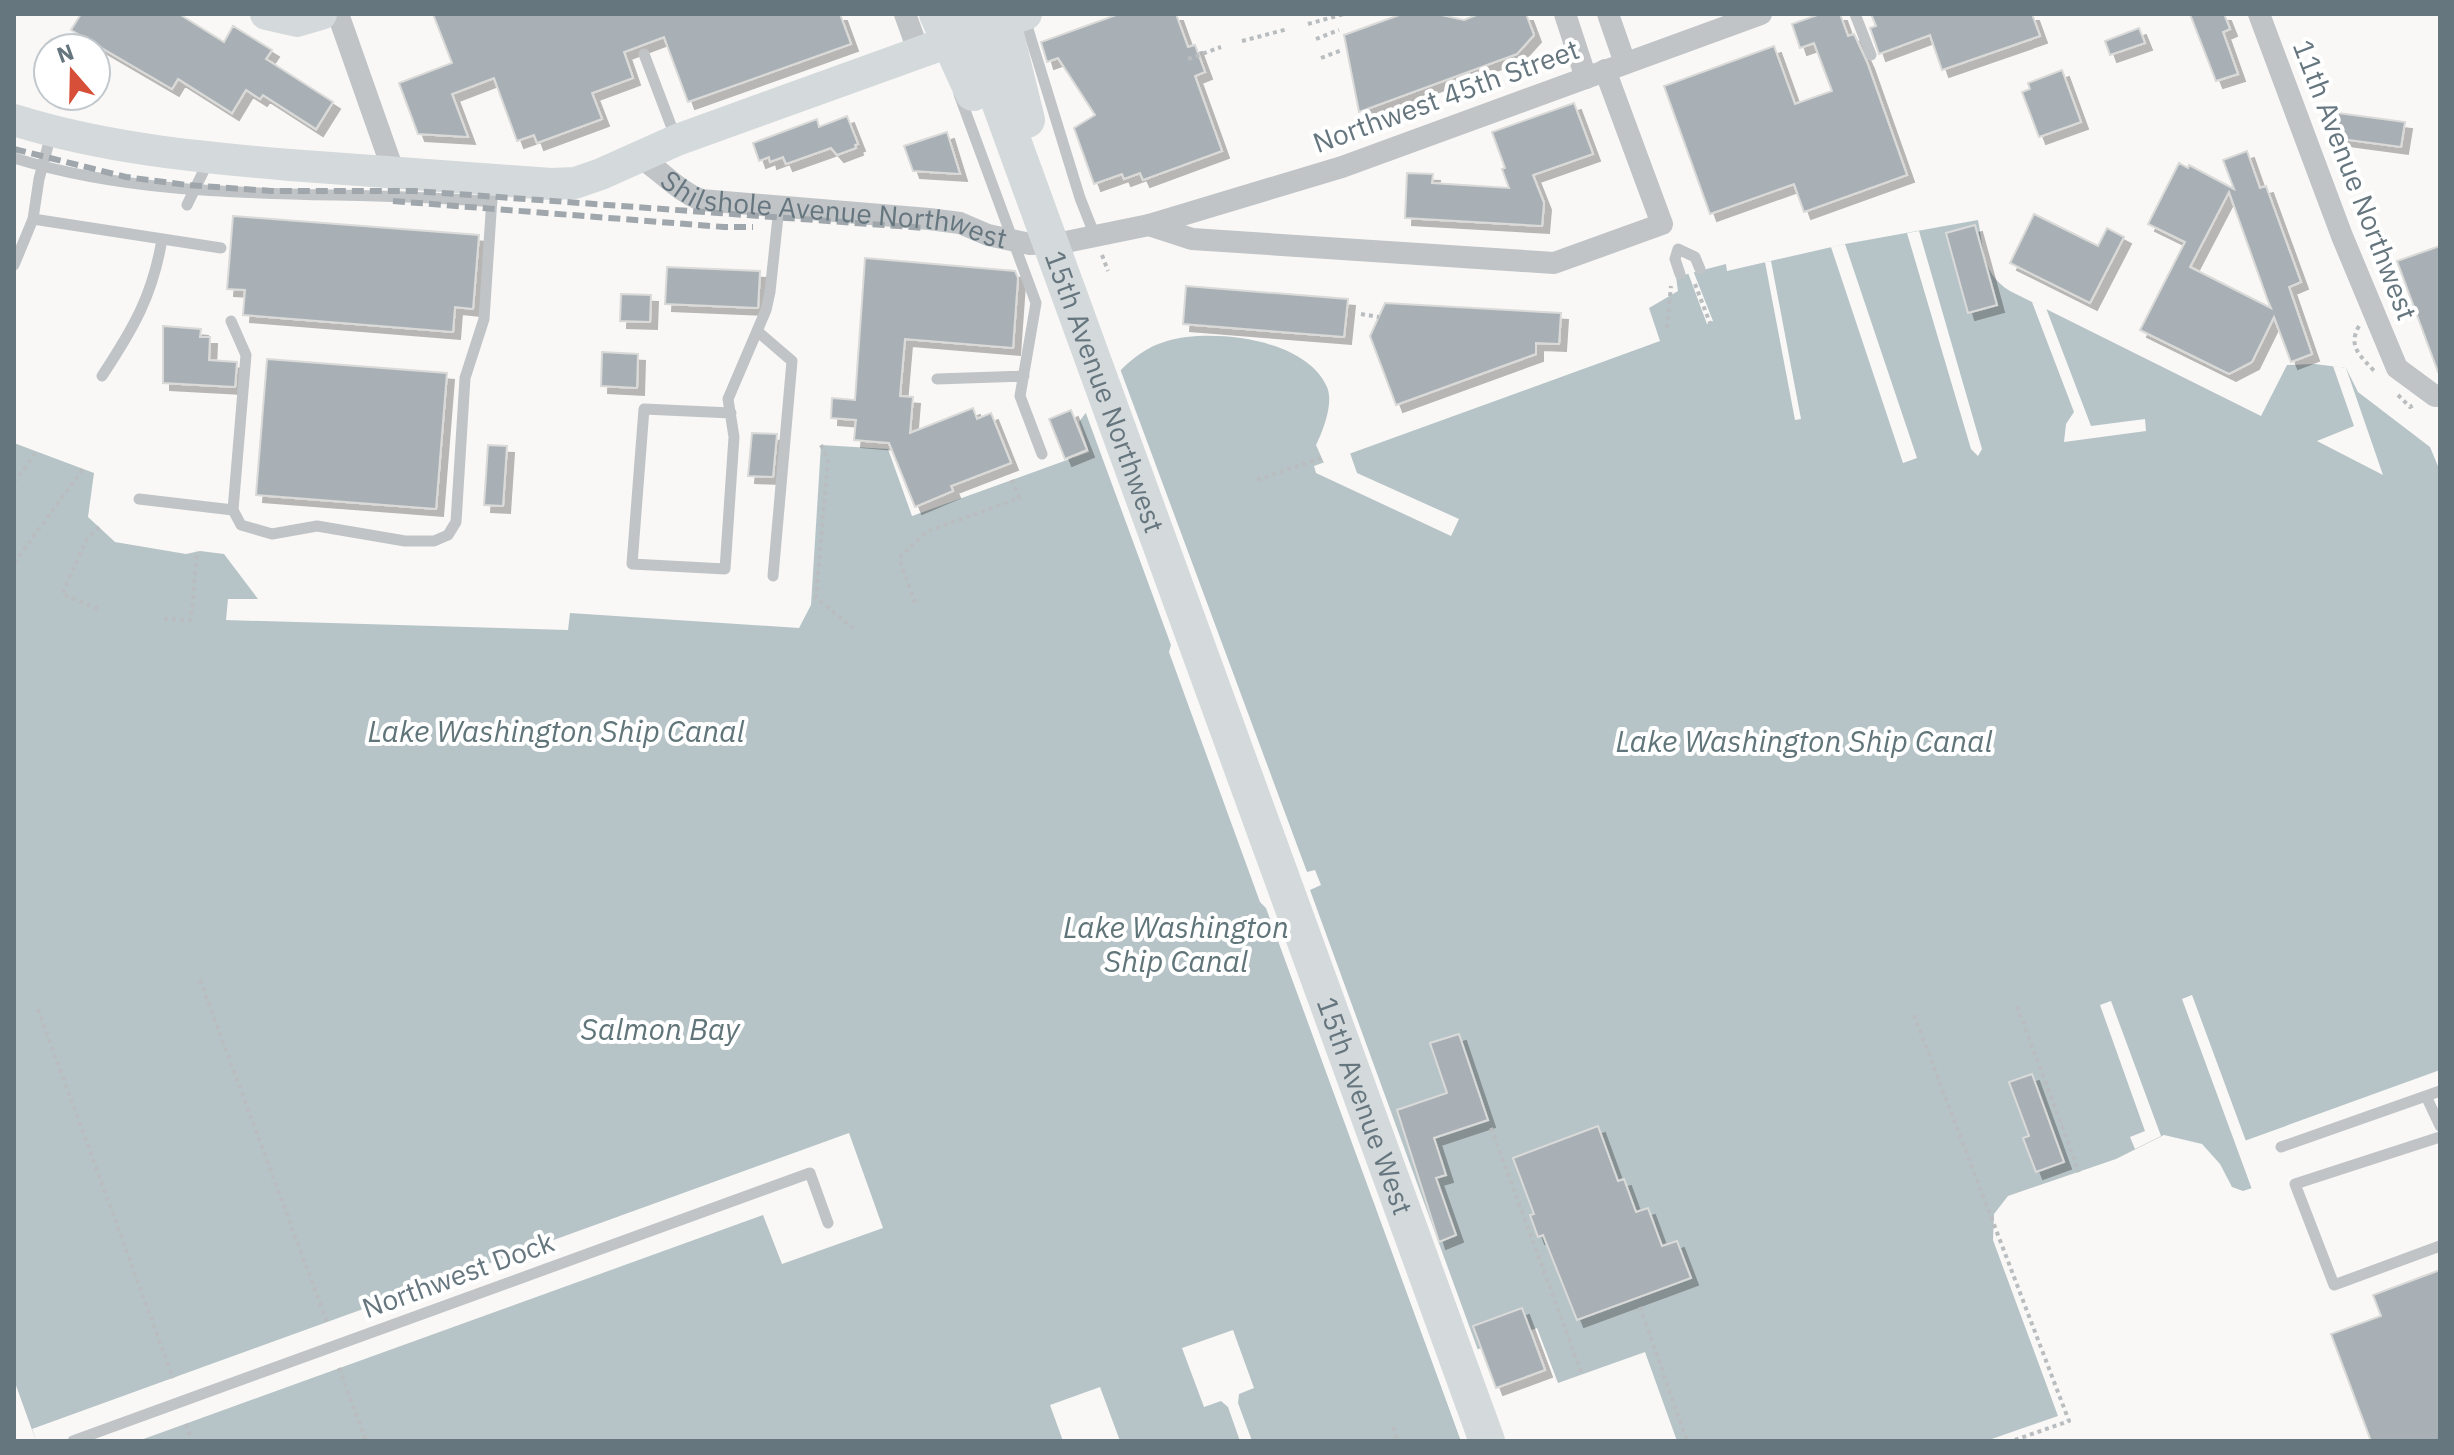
<svg xmlns="http://www.w3.org/2000/svg" width="2454" height="1455" viewBox="0 0 2454 1455" font-family="'IBM Plex Sans',sans-serif">
	<style>
		.water { fill: #b7c4c7 }
		.pier { fill: #f9f8f6 }
		.building { fill: #a8b0b5; stroke: #dadad9; stroke-width: 2; fill-rule: evenodd; filter: url(#shadow) }
		.lines { fill: none; stroke-linecap: round; stroke-linejoin: round }
		.path { stroke: #babdbf; stroke-width: 4; stroke-dasharray: 4 4; stroke-linecap: butt }
		.lane { stroke: #c0c4c7; stroke-width: 11 }
		.street { stroke: #c0c4c7; stroke-width: 22 }
		.secondary { stroke: #d4d9db; stroke-width: 32 }
		.primary { stroke: #d4d9db; stroke-width: 36 }
		.rail { stroke: #a0a7ac; stroke-width: 6; stroke-dasharray: 12 6; stroke-linecap: butt }
		.labels { text-anchor: middle; stroke-width: 8; stroke-linejoin: round; paint-order: stroke }
		.street-label { font-size: 28px; fill: #66767f; stroke: #fff }
		.water-label { font-size: 30px; font-style: italic; fill: #607579; stroke: #fff }
	</style>
	<defs>
		<filter id="shadow"><feDropShadow dx="7" dy="7" stdDeviation="0" flood-color="#0004"/></filter>
	</defs>
	<rect width="100%" height="100%" fill="#f9f8f6"/>
	<path class="water" d="M1978,220C1984,250 1982,274 2010,291L2261,416L2287,365L2315,364L2346,368L2358,392L2430,447L2440,471V1070L2236,1144L2252,1188L2243,1191L2232,1187L2220,1164L2202,1144L2164,1135L2116,1159L2008,1196L1994,1214L1993,1240L2058,1416L1986,1441H1677L1645,1352L1558,1383L1537,1328L1434,1365L1461,1441H36L14,1380V443L94,473L88,517L115,542L186,554L200,551L224,554L258,599H228L226,620L568,630L570,613L799,628L811,605L821,445L888,449L912,516L1089,452L1079,422C1103,391 1127,352 1167,341C1211,328 1306,338 1327,387C1334,403 1323,431 1316,445L1324,463L1660,341L1649,308L1678,291L1676,277L1726,264L1727,271L1845,244Z"/>
	<path class="pier" d="M1919,231L1982,449L1978,456L1971,449L1907,233Z
		M1845,244L1917,458L1903,463L1831,247Z
		M1771,261L1801,419L1795,420L1765,262Z
		M1692,268L1713,321L1707,324L1687,270Z
		M2032,302L2046,308L2091,426L2145,419L2146,431L2064,442L2066,424L2074,412Z
		M1119,366L1307,872L1315,870L1321,885L1310,890L1479,1353L1439,1367L1465,1441H1461L1266,908L1260,902L1169,652L1171,645L1084,408Z
		M2333,366L2346,368L2383,475L2317,441L2354,426Z
		M1350,453L1357,473L1459,519L1451,536L1316,473L1314,466Z
		M2192,995L2247,1144L2241,1147L2256,1187L2253,1192L2182,999Z
		M2111,1001L2161,1136L2135,1149L2130,1137L2145,1131L2100,1005Z
		M849,1133L883,1228L782,1264L763,1215L138,1441H36L32,1429Z
		M1233,1330L1254,1388L1239,1394L1238,1403L1252,1441H1240L1228,1407L1221,1401L1204,1407L1182,1348Z
		M1100,1387L1120,1441H1063L1050,1405Z"/>
	<path class="building" d="M81,14H179L224,42L233,26L272,50L266,59L333,102L316,129L263,95L260,99L246,90L232,113L178,79L172,89L71,30Z
		M433,14H840L851,44L688,102L664,37L624,52L633,78L592,93L602,119L537,143L534,135L517,141L494,78L452,94L468,137L418,134L399,83L452,63Z
		M1119,14H1176L1188,47L1195,45L1205,72L1195,76L1222,151L1143,180L1140,173L1124,179L1122,174L1094,184L1074,128L1095,115L1058,58L1047,62L1041,42Z
		M1402,14H1437L1464,20L1479,14H1526L1534,35L1517,54L1359,112L1344,35Z
		M1820,14H1840L1848,36L1854,34L1867,62L1907,175L1804,212L1794,184L1710,214L1664,86L1774,46L1795,104L1832,91L1814,43L1800,48L1792,24Z
		M1871,14H2032L2040,36L1942,70L1930,35L1879,54L1870,28L1876,26Z
		M2190,14H2224L2230,29L2223,32L2238,74L2216,81Z
		M2139,28L2145,43L2110,55L2105,41Z
		M2062,70L2081,122L2039,137L2022,92L2030,89L2028,83Z
		M1574,103L1593,154L1533,175L1544,203L1542,226L1405,218L1407,173L1433,174L1432,183L1509,188L1502,169L1505,168L1492,132Z
		M2338,113L2405,122L2401,147L2334,138Z
		M847,116L858,144L855,145L856,148L837,155L831,148L786,164L783,157L770,162L769,157L759,161L753,143L817,119L819,127Z
		M947,132L960,174L913,171L904,146Z
		M2247,151L2260,188L2266,186L2301,282L2289,287L2312,354L2291,362L2274,317L2252,362L2229,374L2140,330L2185,242L2148,224L2179,163L2188,168L2189,165L2234,189L2223,160ZM2229,192L2268,301L2271,308L2190,267Z
		M2034,214L2098,246L2107,228L2124,237L2090,303L2010,263Z
		M233,216L479,235L473,309L455,307L453,332L243,315L245,290L227,289Z
		M1975,225L1997,305L1968,313L1946,233Z
		M2440,246V372H2438L2397,261Z
		M865,258L1015,271L1018,278L1013,348L905,339L900,396L913,397L910,433L973,408L977,419L991,413L1011,463L951,486L953,491L915,507L889,443L854,440L856,420L831,418L832,398L855,400Z
		M667,267L760,271L758,308L665,304Z
		M1186,286L1348,299L1344,337L1183,324Z
		M621,294L651,295L650,322L620,321Z
		M1385,303L1561,313L1559,344L1536,343V354L1396,405L1370,336Z
		M163,326L201,329L200,337H210L209,360L237,362L235,387L163,383Z
		M602,352L638,354L637,388L601,386Z
		M267,359L447,373L436,509L256,495Z
		M1071,410L1087,450L1065,459L1049,419Z
		M752,433L777,434L773,477L748,476Z
		M488,445L507,446L503,506L484,505Z
		M1459,1034L1488,1120L1434,1138L1446,1175L1436,1178L1456,1235L1439,1242L1397,1110L1447,1093L1430,1043Z
		M2032,1074L2064,1162L2036,1172L2023,1138L2029,1136L2009,1082Z
		M1598,1126L1618,1181L1624,1179L1636,1212L1648,1208L1662,1246L1677,1241L1691,1278L1577,1320L1543,1235L1538,1237L1530,1215L1534,1214L1513,1158Z
		M2440,1270V1441H2371L2331,1334L2381,1316L2373,1295Z
		M1522,1308L1545,1370L1496,1388L1473,1326Z"/>
	<g class="lines">
		<path class="path" d="M1308,24L1344,14
			M1316,39L1339,30
			M1242,41L1288,29
			M1321,58L1342,50
			M1188,59L1221,47
			M1102,255L1108,271
			M1695,284L1710,323
			M1361,314L1379,317
			M2359,326C2347,347 2361,356 2375,372
			M1667,328L1671,286
			M2398,395L2410,407L2415,404
			M821,445L828,459L816,598L853,628
			M1257,480L1321,458
			M14,482L37,451
			M99,527L87,539L62,594L101,610
			M14,563L83,469
			M915,603L899,558L926,532L1019,498L1012,480
			M164,619L191,620L197,551
			M200,980L327,1322
			M2017,1006L2079,1172
			M38,1009L173,1378
			M1914,1015L2069,1421L2012,1441
			M1491,1128L1582,1374
			M1640,1307L1687,1441
			M339,1368L366,1441
			M186,1424L192,1441
			M1393,1427L1398,1441"/>
		<path class="lane" d="M1855,14L1871,55
			M1024,16L1080,198L1095,236
			M644,54L675,136
			M959,94L1036,303L1020,396L1042,454
			M14,158C169,206 332,188 492,202
			M187,205L208,162
			M33,219L221,248
			M14,265L33,219L39,179L52,131
			M1680,274L1675,259L1678,249L1695,257L1700,269
			M231,321L246,355L233,510L241,525L272,534L317,526L405,541H434L448,535L456,522L465,378L484,319L493,183
			M757,331L792,361L773,576
			M102,376C133,329 153,295 162,239
			M937,379L1024,376
			M731,413L644,409L632,564L725,569L734,437L728,399L766,310L770,292L779,207
			M139,499L233,510
			M2426,1096L2440,1126
			M2440,1137L2295,1184L2334,1285L2440,1246
			M2281,1147L2440,1091
			M73,1441L810,1173L828,1223"/>
		<g class="street">
			<path d="M338,14L394,173"/>
			<path d="M905,14L919,53"/>
			<path d="M1565,14L1586,78"/>
			<path d="M1608,14L1625,63"/>
			<path d="M2259,14L2342,236L2397,368L2435,396"/>
			<path id="s1" d="M638,156C661,170 676,190 701,200L929,219L960,223L988,235L1030,244L1061,243L1149,225L1342,167L1761,14"/>
			<path d="M1149,225L1192,239L1554,263L1662,224L1605,70"/>
		</g>
		<path class="secondary" d="M266,14L297,21L321,14
			M14,120C104,148 196,157 290,165C377,172 464,178 551,184L575,183L601,174L677,140L1026,14"/>
		<g class="primary">
			<path d="M937,14L973,93"/>
			<path id="s2" d="M967,14L1487,1441"/>
			<path d="M1001,14L1027,120"/>
		</g>
		<path class="rail" d="M14,149L126,177L187,185L271,191H415L925,228
			M393,201L724,227H753"/>
	</g>
	<g class="labels">
		<g class="street-label">
			<text transform="translate(1446 96) rotate(-20)" y="10">Northwest 45th Street</text>
			<text transform="translate(2355 180) rotate(69)" y="10">11th Avenue Northwest</text>
			<text dy="10" stroke="none"><textPath href="#s1" startOffset="210">Shilshole Avenue Northwest</textPath></text>
			<text dy="10" stroke="none"><textPath href="#s2" startOffset="402">15th Avenue Northwest</textPath></text>
			<text dy="10" stroke="none"><textPath href="#s2" startOffset="1162">15th Avenue West</textPath></text>
			<text transform="translate(458 1275) rotate(-20)" y="10">Northwest Dock</text>
		</g>
		<g class="water-label">
			<text x="556" y="742">Lake Washington Ship Canal</text>
			<text x="1804" y="752">Lake Washington Ship Canal</text>
			<text x="1176" y="938">Lake Washington<tspan x="1176" dy="34">Ship Canal</tspan></text>
			<text x="660" y="1040">Salmon Bay</text>
		</g>
	</g>
	<rect width="2454" height="1455" fill="none" stroke="#66767f" stroke-width="32"/>
	<g transform="translate(72 72) rotate(340)"><circle r="38" fill="#ffffff" stroke="#c2c8cc" stroke-width="2"/>
	<path d="M0-6L14 30L0 20L-14 30Z" fill="#d74f38"/>
	<text y="-12" font-size="22" font-weight="bold" text-anchor="middle" fill="#66767f">N</text>
	</g>
</svg>
